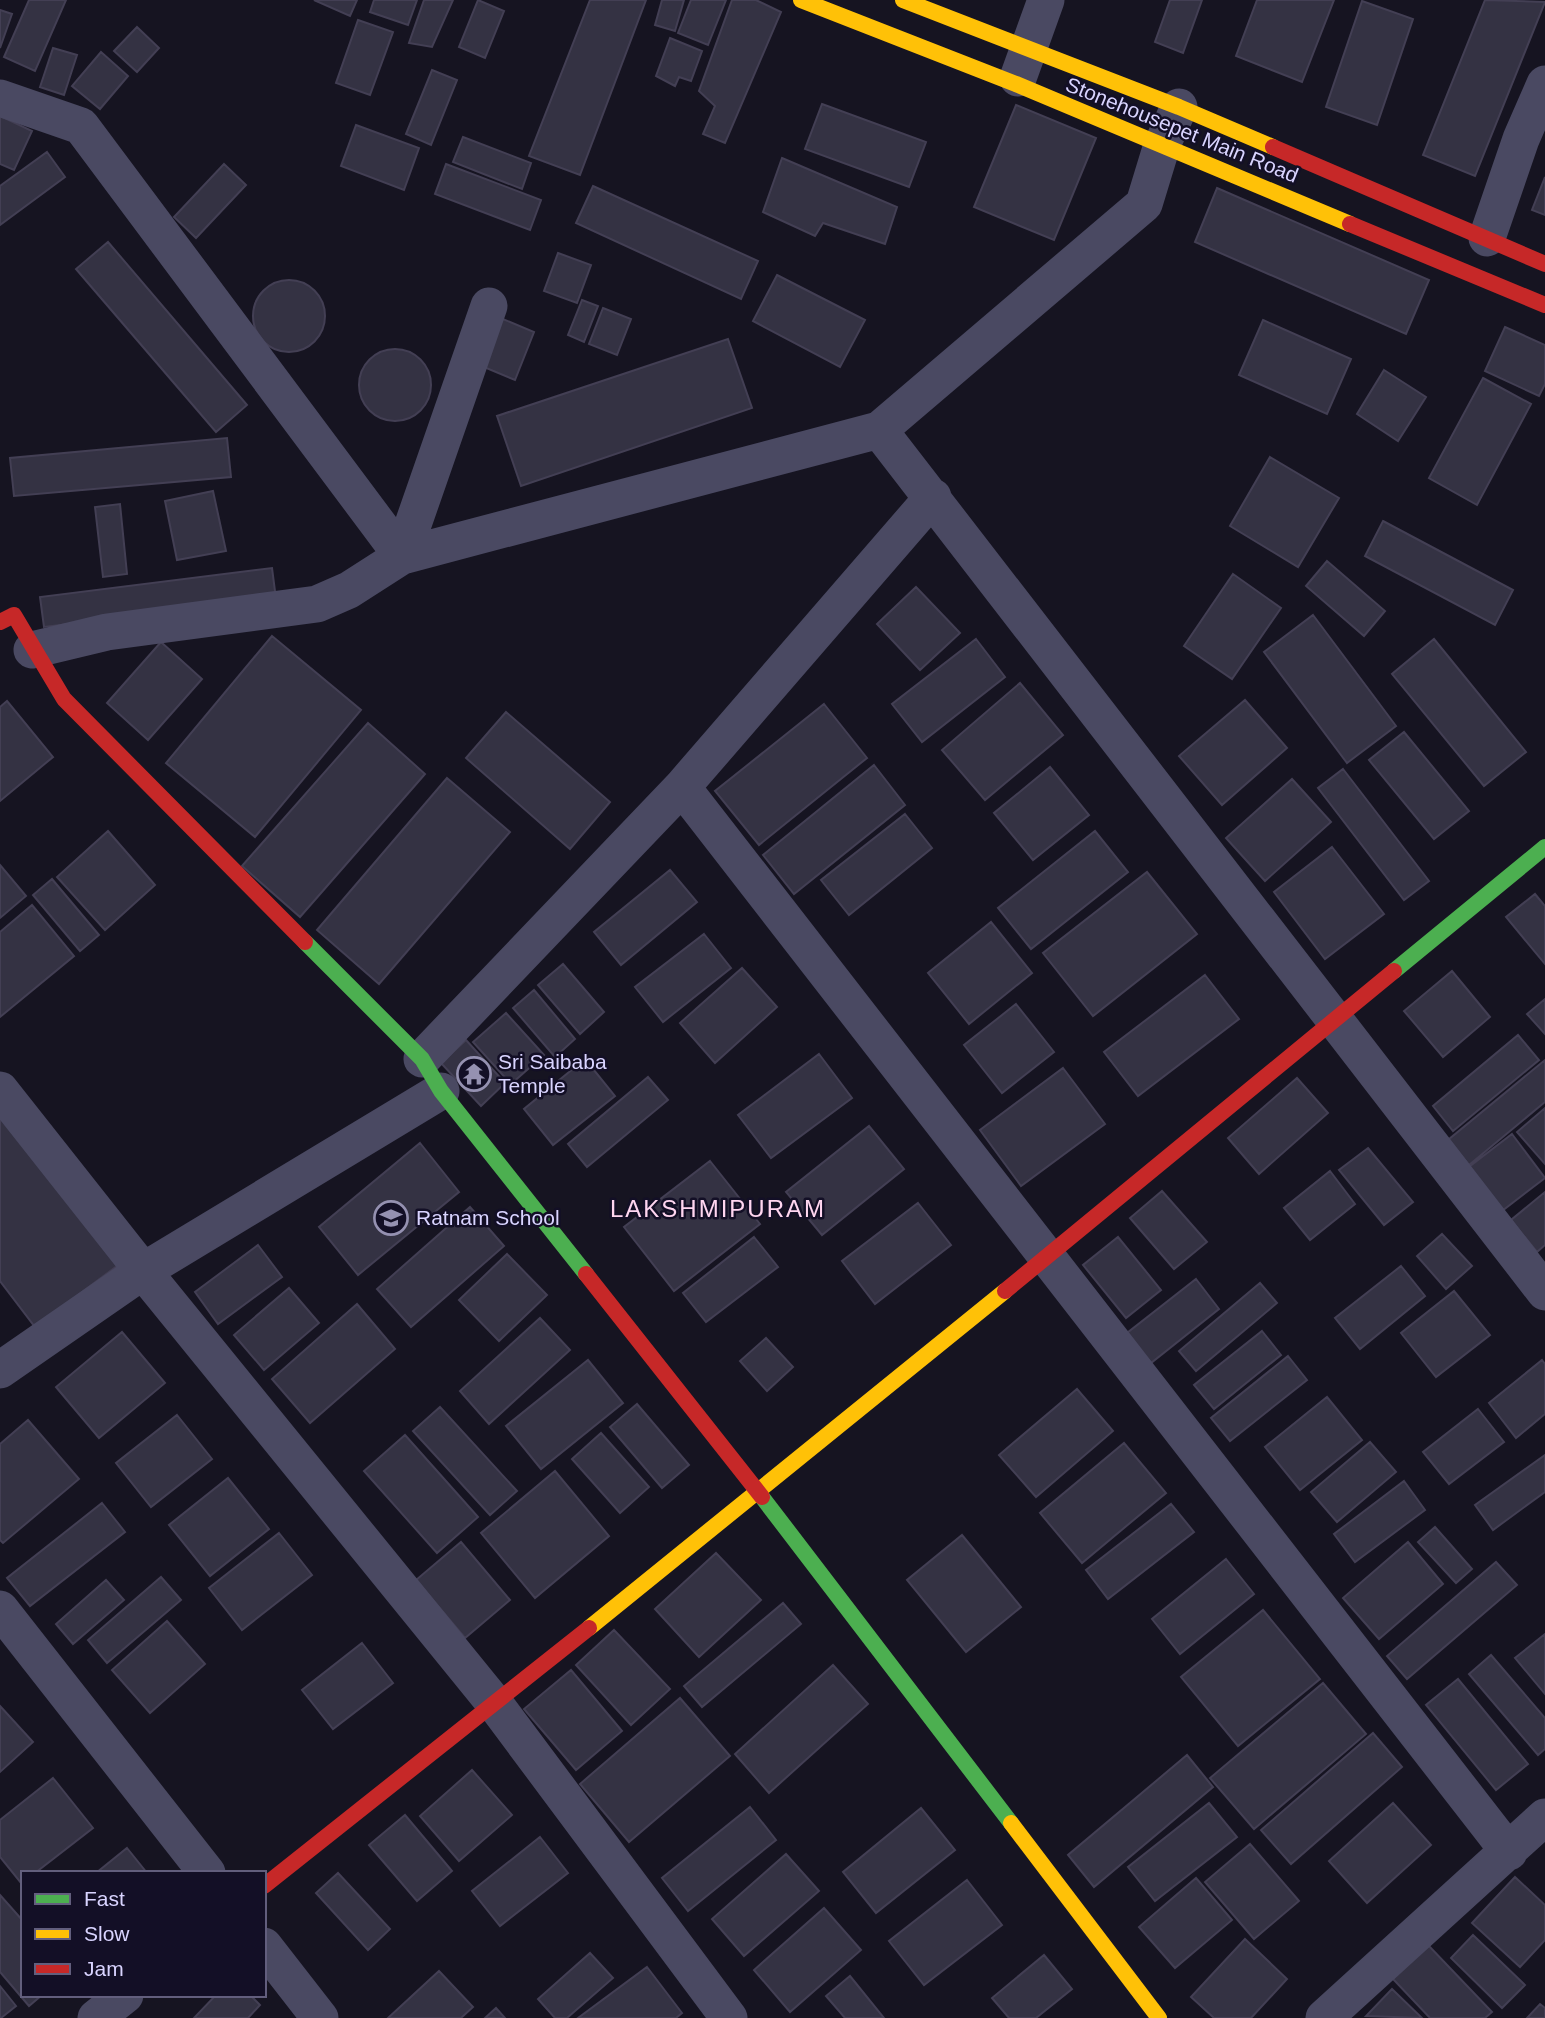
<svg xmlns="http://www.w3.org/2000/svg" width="1545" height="2018" viewBox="0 0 1545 2018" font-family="Helvetica,sans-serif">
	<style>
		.building { fill: #343243; stroke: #433f54; stroke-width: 2 }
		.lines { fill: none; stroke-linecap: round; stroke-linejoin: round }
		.street { stroke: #4a4962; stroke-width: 37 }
		.fast { stroke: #4caf50; stroke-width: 16 }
		.slow { stroke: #ffc107; stroke-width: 16 }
		.jam { stroke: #c62828; stroke-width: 16 }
		.labels { text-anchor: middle; stroke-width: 5; stroke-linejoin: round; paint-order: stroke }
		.street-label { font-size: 21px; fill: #d9d4ff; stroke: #130f26 }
		.poi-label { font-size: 21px; fill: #d9d4ff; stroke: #130f26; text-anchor: start }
		.quarter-label { font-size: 24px; letter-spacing: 2px; fill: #ffd6f0; stroke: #130f26 }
	</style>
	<rect width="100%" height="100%" fill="#161421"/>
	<path class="building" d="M29,0H66L35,71L4,57Z
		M314,0H357L350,16Z
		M374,0H417L408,25L370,12Z
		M424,0H453L432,47L409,43Z
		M478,0L504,11L485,58L459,47Z
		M590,0H646L580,175L529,156Z
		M662,0H684L675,31L655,25Z
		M691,0H726L708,45L678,33Z
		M732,0H756L781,12L725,143L703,134L715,106L699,91Z
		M1170,0H1202L1183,53L1155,42Z
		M1257,0H1334L1302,82L1236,56Z
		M1485,0L1545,2L1475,176L1423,155Z
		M1362,1L1413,19L1377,125L1326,107Z
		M0,10L12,14L0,48Z
		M358,20L393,32L370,95L336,83Z
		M137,27L159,48L137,72L114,51Z
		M670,38L702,51L691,81L679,77L675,86L656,76Z
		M53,48L77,55L64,95L40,87Z
		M101,52L128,76L100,109L72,86Z
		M432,70L457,80L431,145L406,134Z
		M822,104L926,142L909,187L805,149Z
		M1016,105L1096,138L1054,240L974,207Z
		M0,116L32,131L14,170L0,164Z
		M356,125L419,148L404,190L341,166Z
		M463,137L531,163L522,189L453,162Z
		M47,152L65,177L0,225V186Z
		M782,158L897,207L885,244L823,223L815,236L763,212Z
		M224,164L246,185L196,238L174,217Z
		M446,164L541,200L530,230L435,194Z
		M1545,177V215L1532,210Z
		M593,186L758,261L741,299L576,223Z
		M1217,188L1429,280L1406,334L1195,242Z
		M108,242L247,405L216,432L76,269Z
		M558,253L591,265L577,303L544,291Z
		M777,275L865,320L840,367L753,321Z
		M253 316a36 36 0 1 1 72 0a36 36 0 1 1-72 0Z
		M582,300L598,306L584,342L568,335Z
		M603,308L631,319L617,355L589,344Z
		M498,317L534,332L515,380L479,365Z
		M1263,320L1351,359L1327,414L1239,375Z
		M1505,327L1545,345V384L1539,396L1485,371Z
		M728,339L752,408L521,486L497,416Z
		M359 385a36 36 0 1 1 72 0a36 36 0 1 1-72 0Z
		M1384,370L1426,397L1398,441L1357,414Z
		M1483,378L1531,404L1477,505L1429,478Z
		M227,438L231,477L14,496L10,458Z
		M1270,457L1339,498L1298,567L1230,526Z
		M213,491L226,551L177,560L165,501Z
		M120,504L127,574L103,577L95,507Z
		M1383,521L1513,590L1495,625L1365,556Z
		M1327,561L1385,611L1364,636L1306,586Z
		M272,568L276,599L44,627L40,597Z
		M1233,574L1281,608L1232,679L1184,646Z
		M916,587L960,633L920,670L877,624Z
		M1313,615L1396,726L1347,763L1264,652Z
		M272,636L361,710L255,837L166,763Z
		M976,639L1005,677L922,742L892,704Z
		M1434,639L1526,752L1484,786L1392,674Z
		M161,642L202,679L148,740L107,703Z
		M1020,683L1063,735L985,800L942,750Z
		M1245,700L1287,748L1222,805L1179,756Z
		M7,701L53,757L0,801V707Z
		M824,704L867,758L759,845L715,791Z
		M506,712L610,802L570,849L466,758Z
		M368,723L425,774L300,917L242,866Z
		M1404,732L1469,811L1434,839L1369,760Z
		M874,765L905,805L794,894L763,855Z
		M1050,767L1089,815L1033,860L994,813Z
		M1343,769L1429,881L1404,900L1318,788Z
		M447,778L510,832L379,984L317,930Z
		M1292,779L1331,822L1265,881L1226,838Z
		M905,814L932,848L849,915L821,880Z
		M108,831L155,885L105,930L57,877Z
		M1095,831L1128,872L1031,949L998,908Z
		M1332,847L1384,914L1325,959L1274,892Z
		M0,865L26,896L0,918Z
		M670,870L697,902L621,965L594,932Z
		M1147,872L1197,934L1093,1016L1043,953Z
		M52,879L99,935L80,951L33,895Z
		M1535,894L1545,906V964L1506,917Z
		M32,905L74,956L0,1017V932Z
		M991,922L1032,973L969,1024L928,973Z
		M704,934L731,968L663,1022L635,987Z
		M563,964L604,1012L580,1034L538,985Z
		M742,968L777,1007L715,1063L680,1023Z
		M1452,971L1490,1017L1443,1057L1404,1011Z
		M1205,975L1239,1019L1138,1096L1104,1052Z
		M534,990L575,1039L555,1057L513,1008Z
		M1545,999V1034L1527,1014Z
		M1016,1004L1054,1052L1002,1093L964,1045Z
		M506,1013L544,1055L511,1084L473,1042Z
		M1518,1035L1539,1060L1453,1131L1433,1106Z
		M466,1040L505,1083L481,1106L441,1063Z
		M819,1054L852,1098L771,1158L738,1115Z
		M585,1059L615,1096L553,1145L524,1109Z
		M1545,1060V1102L1469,1165L1448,1140Z
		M1063,1068L1105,1124L1021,1186L980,1130Z
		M648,1077L668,1100L587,1167L568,1144Z
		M1297,1078L1328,1113L1259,1174L1228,1138Z
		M1545,1108V1164L1517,1132Z
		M0,1111L117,1266L35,1327L0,1281Z
		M869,1126L904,1169L822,1235L786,1192Z
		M1512,1134L1545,1178L1498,1214L1465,1170Z
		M420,1143L459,1192L358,1275L319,1227Z
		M1368,1148L1413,1202L1384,1225L1339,1170Z
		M710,1161L760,1224L674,1291L624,1227Z
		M1330,1171L1355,1204L1310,1240L1284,1208Z
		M1162,1191L1207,1242L1174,1269L1130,1218Z
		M1545,1192V1245L1537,1252L1511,1220Z
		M918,1203L951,1245L875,1304L842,1261Z
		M470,1207L504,1246L411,1327L377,1289Z
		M1442,1234L1472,1266L1446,1289L1417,1256Z
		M754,1237L778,1267L706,1322L683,1293Z
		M1118,1237L1161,1290L1126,1318L1083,1265Z
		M258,1245L282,1277L218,1324L195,1292Z
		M507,1254L547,1295L499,1341L459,1300Z
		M1401,1266L1425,1296L1360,1349L1335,1318Z
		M1196,1279L1219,1309L1151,1363L1127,1333Z
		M1260,1283L1277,1303L1196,1371L1179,1351Z
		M289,1288L319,1323L264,1370L234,1335Z
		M1454,1291L1490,1335L1436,1377L1401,1333Z
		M357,1304L395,1349L310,1423L272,1379Z
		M540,1318L570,1350L489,1424L460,1391Z
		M1262,1331L1281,1355L1214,1409L1194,1385Z
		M122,1332L165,1383L99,1438L56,1387Z
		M766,1338L793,1367L767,1391L740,1361Z
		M1288,1356L1307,1380L1230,1441L1211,1418Z
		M588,1360L623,1403L541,1469L506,1426Z
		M1542,1360L1545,1364V1414L1516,1438L1489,1403Z
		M1077,1389L1113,1431L1036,1497L999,1455Z
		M1327,1397L1362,1440L1300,1490L1265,1447Z
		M637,1404L689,1465L662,1488L610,1427Z
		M440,1407L517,1491L490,1515L413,1431Z
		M1478,1409L1504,1442L1449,1484L1423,1452Z
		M177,1415L212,1459L151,1507L116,1463Z
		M28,1420L79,1479L3,1543L0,1540V1444Z
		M601,1433L649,1487L620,1513L572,1459Z
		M405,1435L478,1517L437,1553L364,1471Z
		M1370,1442L1396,1472L1337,1522L1311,1492Z
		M1124,1443L1166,1493L1082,1563L1040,1513Z
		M1545,1455V1492L1493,1530L1475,1505Z
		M555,1471L609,1536L535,1598L481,1533Z
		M228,1478L269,1529L210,1576L169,1525Z
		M1404,1481L1425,1510L1355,1562L1334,1534Z
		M102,1503L125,1532L30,1606L7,1578Z
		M1171,1504L1194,1532L1108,1599L1086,1570Z
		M1435,1527L1472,1569L1456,1583L1418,1542Z
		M279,1533L312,1575L242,1630L209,1588Z
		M962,1535L1021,1607L966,1652L907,1580Z
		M461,1542L510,1600L465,1638L416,1580Z
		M1408,1542L1443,1584L1379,1639L1343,1598Z
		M716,1553L761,1600L699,1657L655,1609Z
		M1226,1559L1254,1594L1180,1654L1152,1619Z
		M1496,1562L1517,1585L1407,1679L1387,1656Z
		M161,1577L181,1600L107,1663L88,1640Z
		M106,1580L124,1600L73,1644L56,1624Z
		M783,1603L801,1624L702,1707L684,1686Z
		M1263,1610L1320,1679L1238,1746L1181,1677Z
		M167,1621L205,1664L150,1713L112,1670Z
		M614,1630L670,1689L631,1725L576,1665Z
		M1545,1634V1694L1515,1658Z
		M362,1643L393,1683L333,1729L302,1690Z
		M1491,1655L1545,1718V1749L1538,1755L1469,1674Z
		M833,1665L868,1704L769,1793L735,1754Z
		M571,1670L622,1731L576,1770L524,1709Z
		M1458,1679L1528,1764L1496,1790L1426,1705Z
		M1323,1683L1366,1734L1254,1829L1210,1778Z
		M680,1698L730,1756L629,1842L580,1784Z
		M0,1706L33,1742L0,1772Z
		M1373,1733L1402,1767L1291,1864L1261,1830Z
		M1187,1755L1213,1787L1094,1887L1068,1855Z
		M472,1770L512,1815L459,1861L420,1816Z
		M53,1778L93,1828L35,1873H23L21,1883L0,1857V1820Z
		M1209,1803L1237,1837L1155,1901L1128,1867Z
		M1393,1803L1431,1845L1367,1903L1329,1861Z
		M750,1807L776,1840L688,1911L662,1878Z
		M921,1808L955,1850L876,1913L843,1872Z
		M405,1815L452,1871L417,1901L369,1845Z
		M540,1837L568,1873L500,1926L472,1891Z
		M1250,1844L1299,1901L1254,1939L1205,1882Z
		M127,1848L147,1873H96Z
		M786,1854L819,1891L744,1956L712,1919Z
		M338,1873L390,1929L368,1950L316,1893Z
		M1515,1877L1545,1905V1940L1520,1967L1472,1923Z
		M1196,1878L1232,1920L1175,1968L1139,1927Z
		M967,1880L1002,1925L924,1985L889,1941Z
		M0,1895L23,1921V1995H42L29,2006L0,1972Z
		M824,1908L861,1950L790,2012L754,1970Z
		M1473,1935L1525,1985L1502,2008L1451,1958Z
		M1245,1939L1287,1979L1251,2018H1214L1191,1997Z
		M1428,1945L1492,2012L1485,2018H1430L1393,1979Z
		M590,1953L613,1978L567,2018H555L538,1999Z
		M1044,1955L1072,1989L1036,2018H1009L992,1998Z
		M647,1967L682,2013L676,2018H578Z
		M439,1971L473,2007L461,2018H388Z
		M850,1976L884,2018H845L826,1996Z
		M0,1986L16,2006L1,2018H0Z
		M1392,1989L1422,2018L1366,2016Z
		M216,1995H250L260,2005L248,2018H194Z
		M1540,2004L1545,2008V2018H1527Z
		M496,2008L505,2018H485Z"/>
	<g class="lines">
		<path class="street" d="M1018,78L1046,0
			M0,98L81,126L402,556L489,306
			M1487,238L1521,139L1545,84
			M879,430L1545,1292
			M32,650L107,632L317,604L349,590L402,556L879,430L1144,204L1162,145L1179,107
			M682,787L1509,1852
			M422,1059L682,787L933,497
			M0,1090L143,1271L495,1704L729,2018
			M0,1370L143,1271L441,1091
			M0,1609L207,1873
			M264,1946L320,2018
			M96,2018L125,1995
			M1324,2018L1545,1817"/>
		<path class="fast" d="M305,942L422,1059L441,1091L586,1274
			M1394,971L1545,847
			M762,1497L1011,1823"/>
		<path class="slow" d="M801,0L1016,84L1350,224
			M903,0L1179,107L1273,147
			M589,1628L1005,1291
			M1011,1823L1159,2018"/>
		<path class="jam" d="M1273,147L1545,264
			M1350,224L1545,305
			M0,622L14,615L64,699L305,942
			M586,1274L762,1497
			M1005,1291L1394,971
			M264,1886L589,1628"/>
	</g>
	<defs>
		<g id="temple-ring" transform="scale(1.75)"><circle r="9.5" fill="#130f26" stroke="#9591b1" stroke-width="1.5"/><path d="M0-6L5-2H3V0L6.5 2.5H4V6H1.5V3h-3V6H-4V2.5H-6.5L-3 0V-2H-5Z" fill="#9591b1"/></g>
		<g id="school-ring" transform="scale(1.75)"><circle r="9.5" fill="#130f26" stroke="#9591b1" stroke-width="1.5"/><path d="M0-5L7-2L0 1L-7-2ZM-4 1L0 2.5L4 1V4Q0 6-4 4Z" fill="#9591b1"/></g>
	</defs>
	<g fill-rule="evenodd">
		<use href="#temple-ring" x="474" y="1074"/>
		<use href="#school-ring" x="391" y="1218"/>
	</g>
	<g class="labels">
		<g class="street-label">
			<text transform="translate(1182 130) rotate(22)" y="7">Stonehousepet Main Road</text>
		</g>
		<g class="poi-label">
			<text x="498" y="1069">Sri Saibaba<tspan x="498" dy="24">Temple</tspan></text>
			<text x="416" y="1225">Ratnam School</text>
		</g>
		<g class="quarter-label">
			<text x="718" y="1217">LAKSHMIPURAM</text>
		</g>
	</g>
	<rect x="21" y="1871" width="245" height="126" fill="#130f26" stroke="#625e7d" stroke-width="2"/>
	<rect x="35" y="1894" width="35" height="10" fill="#4caf50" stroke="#625e7d" stroke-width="2"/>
	<text x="84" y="1906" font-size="21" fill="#d9d4ff">Fast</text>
	<rect x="35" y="1929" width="35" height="10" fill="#ffc107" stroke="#625e7d" stroke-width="2"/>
	<text x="84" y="1941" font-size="21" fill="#d9d4ff">Slow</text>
	<rect x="35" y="1964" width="35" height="10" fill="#c62828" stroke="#625e7d" stroke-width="2"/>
	<text x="84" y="1976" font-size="21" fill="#d9d4ff">Jam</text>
</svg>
